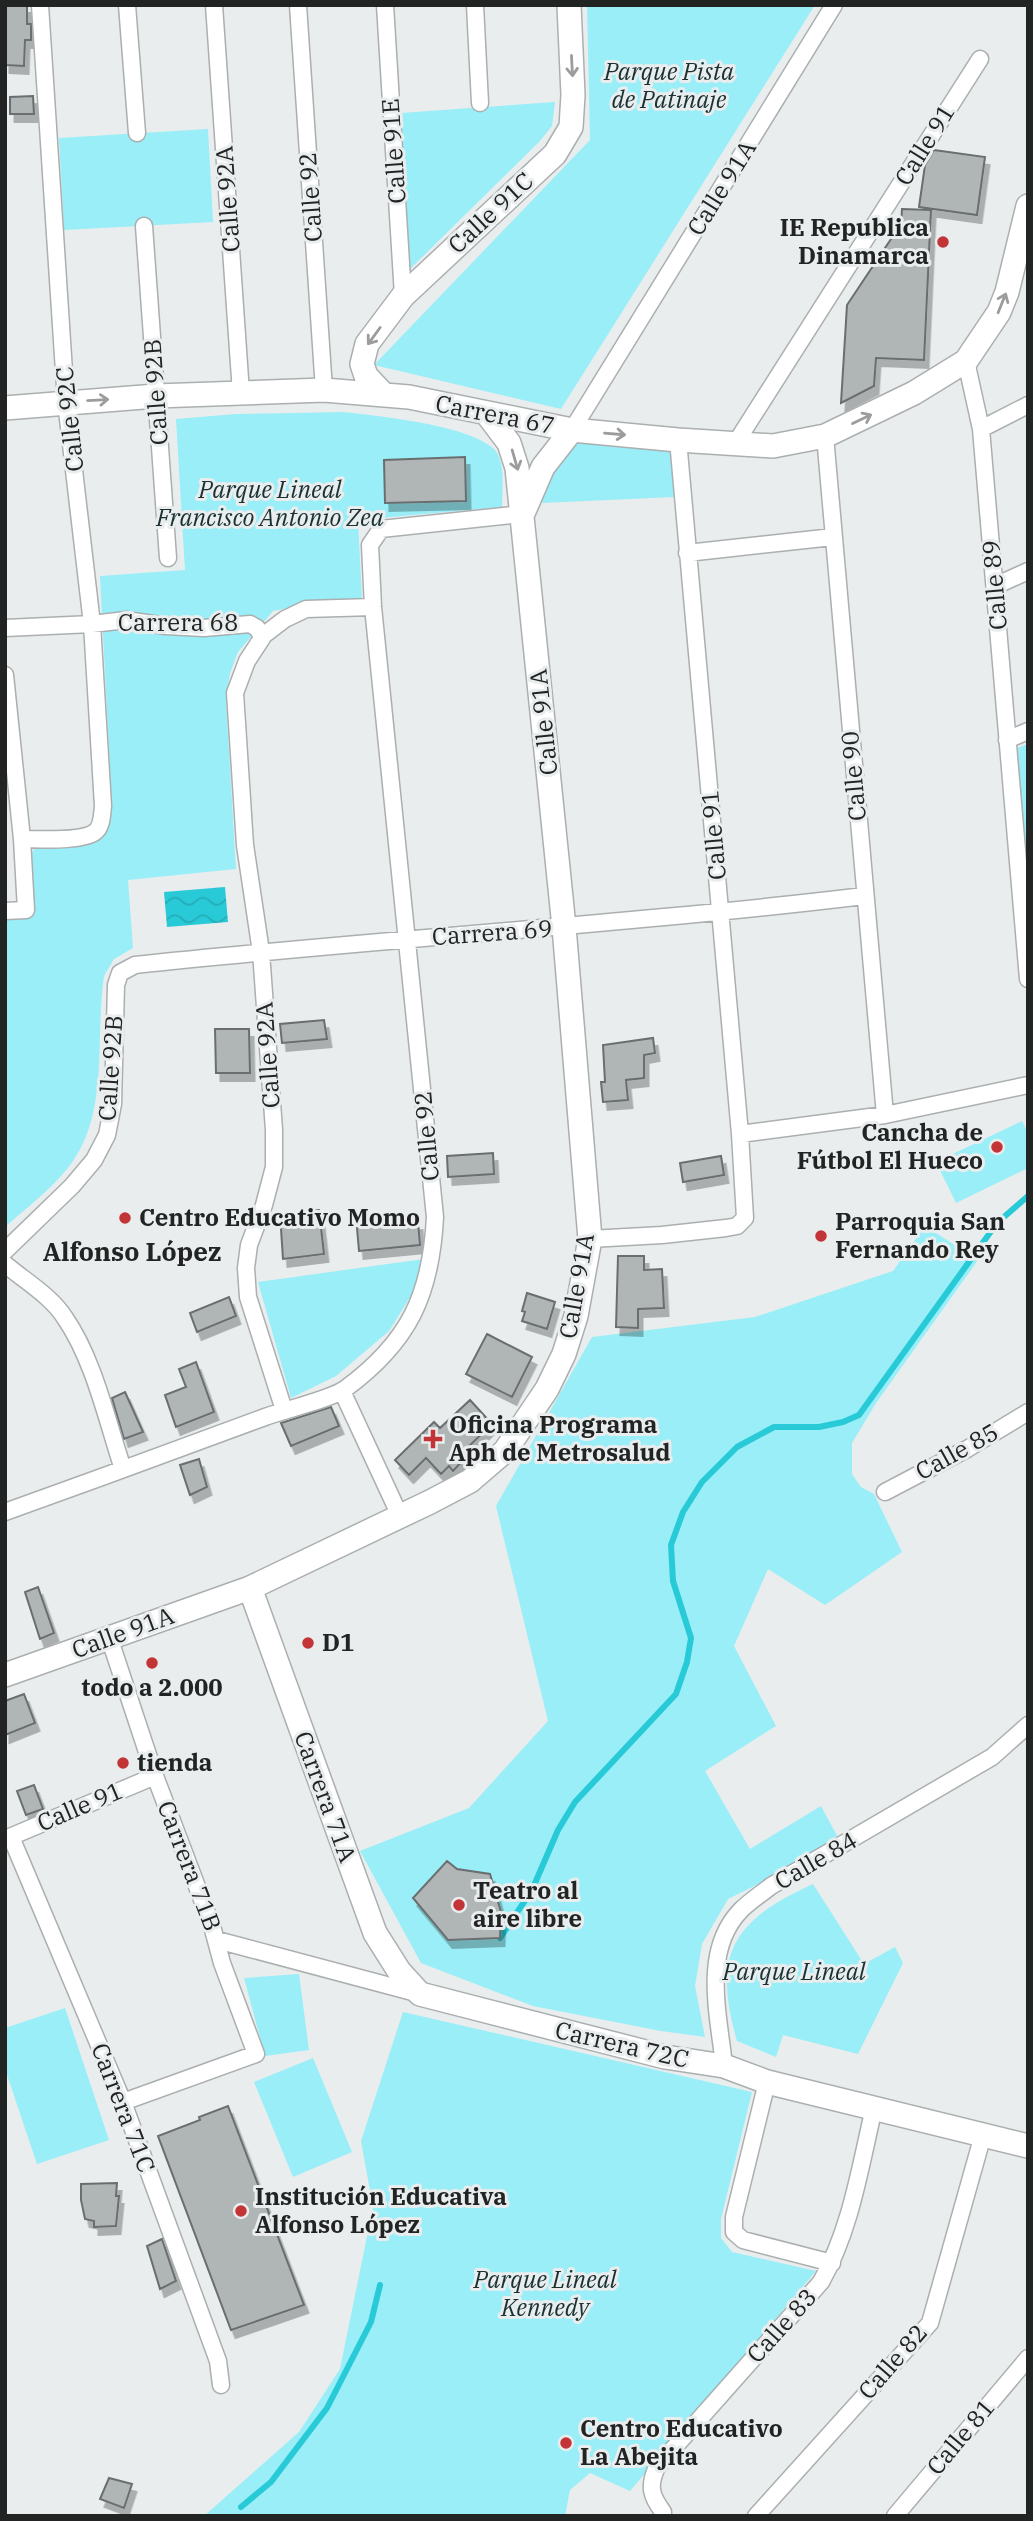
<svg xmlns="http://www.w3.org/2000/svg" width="1033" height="2521" viewBox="0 0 1033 2521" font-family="'IBM Plex Serif',serif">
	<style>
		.green { fill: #99eef7 }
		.water { fill: url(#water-waves) }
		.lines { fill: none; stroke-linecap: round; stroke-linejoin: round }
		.stream { stroke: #29cad7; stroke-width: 6 }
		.building { fill: #b0b5b5; stroke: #6a6e6f; stroke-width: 2; filter: url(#shadow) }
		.street-casing { stroke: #abafb0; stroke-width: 19 }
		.secondary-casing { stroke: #abafb0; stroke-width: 26 }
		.street { stroke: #fff; stroke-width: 16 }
		.secondary { stroke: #fff; stroke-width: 23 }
		.oneway { stroke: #9c9c9c }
		.poi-dot { fill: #c33437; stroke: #e9edee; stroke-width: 2.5 }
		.labels { text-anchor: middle; stroke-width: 6; stroke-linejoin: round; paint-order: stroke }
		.park-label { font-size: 24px; font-style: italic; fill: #193133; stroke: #e9edee }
		.street-label { font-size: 24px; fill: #222424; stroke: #e9edee }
		.poi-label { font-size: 24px; font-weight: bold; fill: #222424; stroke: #e9edee; text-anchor: start }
		.neighbourhood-label { font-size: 26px; font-weight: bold; fill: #222424; stroke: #e9edee }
	</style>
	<defs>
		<pattern id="water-waves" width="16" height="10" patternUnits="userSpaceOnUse" patternTransform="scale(1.75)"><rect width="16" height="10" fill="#29cad7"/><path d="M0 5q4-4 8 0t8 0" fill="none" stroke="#24adb8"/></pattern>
		<filter id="shadow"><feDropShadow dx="4.5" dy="8" stdDeviation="0" flood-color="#0004"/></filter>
	</defs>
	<rect width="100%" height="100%" fill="#e9edee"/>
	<path class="green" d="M587,5H815L561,409L374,365L590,140Z
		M555,102L552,126L539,142L410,269L401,113Z
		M208,129L213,222L64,230L59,138Z
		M343,412C378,416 469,425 494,449C506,461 502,491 502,507L358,520L362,601L292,607L273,611L238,652L230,673L226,701L236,869L128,880L133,948L114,959L104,976C94,1044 112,1122 61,1176C44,1195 24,1210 5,1227V919L32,916C31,899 23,857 37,846C79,846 99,856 112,808L100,576L185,570L176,419L236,414Z
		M575,437L672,447L674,497L542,503L549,476Z
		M1028,744V876L1017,748Z
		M1022,1121L1028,1133V1168L956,1203L936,1162Z
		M925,1226L978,1260L876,1403L852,1443V1474L861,1487L874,1494L902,1552L825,1605L768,1569L734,1646L776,1726L705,1771L750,1849L821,1806L841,1843L728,1899L702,1944L695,1986L705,2037L661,2031L533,2006L421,1963L360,1851L469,1808L548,1721L496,1506L592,1337L755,1317L893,1271Z
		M424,1259L414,1291L389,1331L336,1376L291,1398L258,1282Z
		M813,1884L864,1964L895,1947L903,1963L858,2054L783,2035L776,2057L737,2041C712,1954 732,1921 813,1884Z
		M299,1974L309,2050L265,2056L244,1978Z
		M65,2008L109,2140L37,2164L5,2069V2028Z
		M403,2012L752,2092L721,2219V2238L732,2252L816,2271L630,2491L590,2473L570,2490L565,2516H204L299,2432L340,2369L373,2207L361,2141Z
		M313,2058L352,2152L293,2177L254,2082Z"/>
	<path class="water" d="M225,887L228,922L167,927L164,892Z"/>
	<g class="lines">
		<path class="stream" d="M500,1938L532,1890L558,1830L575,1802L676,1694L687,1662L691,1638L673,1581L671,1545L683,1512L702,1482L737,1447L774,1427H819L843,1422L859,1415L997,1223L1028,1196
			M241,2507L271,2482L327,2408L371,2322L380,2285"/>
	</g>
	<path class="building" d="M5,5H27V24H31V40H25L24,66L5,65Z
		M33,96L34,114H10V97Z
		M934,150L985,157L977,215L919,207L925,165Z
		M902,209L931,210L924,360L876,358L874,386L841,403L847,305L901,224Z
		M465,457L466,501L385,503L384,460Z
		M324,1020L327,1039L282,1043L280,1024Z
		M215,1029H249L250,1073H216Z
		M653,1038L655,1053L644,1055V1078L626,1080L628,1100L603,1102L601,1082H605L603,1045Z
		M493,1153L494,1174L448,1177L447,1156Z
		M721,1156L724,1175L683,1182L680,1163Z
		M319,1210L324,1254L283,1259L280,1214Z
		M418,1222L420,1245L359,1251L357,1228Z
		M618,1256H644V1270L662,1269L664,1308L638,1309V1328L616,1327Z
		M527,1293L555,1302L547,1329L522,1321L525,1312L522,1311Z
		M229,1297L236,1316L197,1332L190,1313Z
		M487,1334L532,1357L512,1397L466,1374Z
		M196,1362L214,1412L176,1427L165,1395L186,1387L179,1369Z
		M125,1392L143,1432L124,1439L112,1398Z
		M470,1400L492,1424L463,1452L467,1456L453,1471L449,1466L441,1474L426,1458L409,1475L395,1460L434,1422L440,1428Z
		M331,1407L339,1426L291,1446L281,1423Z
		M199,1459L207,1487L190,1495L180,1465Z
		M38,1587L54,1633L40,1639L25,1592Z
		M24,1694L35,1723L5,1735V1701Z
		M34,1785L43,1809L26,1815L17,1791Z
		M447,1861L457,1869L490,1874L501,1912L500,1938L448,1940L413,1898Z
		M228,2106L304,2305L231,2330L158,2136L200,2120L199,2117Z
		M117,2183L116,2196H119L116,2226L94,2227V2221L85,2219L81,2200V2184Z
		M162,2239L176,2281L160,2289L147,2246Z
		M109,2478L132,2484L124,2508L100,2499Z"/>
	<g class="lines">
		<g class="street-casing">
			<path id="street" d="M127,5L137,133
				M214,5L241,393
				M298,5L324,390
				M385,5L403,296
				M475,5L480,103
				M144,226L168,558
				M966,361L981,429L1028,979
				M981,429L1028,405
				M572,430L834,5
				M825,436L885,1115
				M735,444L980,59
				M687,553L833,537
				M995,586L1028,571
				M5,628L92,624L126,620L166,626L204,628L250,624L257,628L261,635
				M5,675L22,839L26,910L5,911
				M1007,740L1028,731
				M22,839C39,839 82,842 95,832C102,827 102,815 103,806L92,624L66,402L40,5
				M740,1134L885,1115L1028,1085
				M590,1239L662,1235L726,1228L737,1226L745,1218L740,1134L678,440
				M5,1251L72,1186L94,1160L107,1135L113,1104L116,985L120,973L135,965C378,939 622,925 864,896
				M5,1264C25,1281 51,1296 65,1318C94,1360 107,1421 123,1469
				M342,1391L400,1516
				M284,1410L248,1297L246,1268L249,1245L264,1205L274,1167V1130L261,952L245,845L235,693L247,661L264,635L285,619L306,609L373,607
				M885,1492L967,1449L1028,1412
				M5,1512C92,1481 178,1449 265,1417C284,1410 331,1399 345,1389C409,1342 431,1295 435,1217L373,607L370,545L381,529L522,514
				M109,1637L155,1776L212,1926L222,1963L256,2054L123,2102
				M11,1837L123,2102L218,2361L221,2385
				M5,1839L155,1776
				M217,1940L420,1994
				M724,2066C719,2015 701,1951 741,1910C750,1901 761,1894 771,1886L992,1757L1028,1725
				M767,2082L734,2217V2232L743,2240L832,2263
				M663,2512C651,2496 648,2486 657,2467L821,2282C851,2229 860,2167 874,2108
				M756,2516L930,2323L983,2135
				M895,2516L1028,2358"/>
		</g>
		<g class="secondary-casing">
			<path id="secondary" d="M384,395L366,376L362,364L367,344L403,296L555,154L571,127L573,95L569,5
				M5,408L156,396L324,390L409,397L572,430L678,440L773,446L825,436L914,393L966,361L999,312L1007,292L1028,206
				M524,511L543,467L572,430
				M250,1588L375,1933L399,1971L420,1994L665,2057L724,2066L767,2082L1028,2146
				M5,1675L250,1588L430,1502L470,1481L505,1451L547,1389L564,1354L576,1316L590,1239L564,927L517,468L509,443L487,414"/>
		</g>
		<use href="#street" class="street"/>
		<use href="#secondary" class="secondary"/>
	</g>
	<defs><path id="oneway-shaft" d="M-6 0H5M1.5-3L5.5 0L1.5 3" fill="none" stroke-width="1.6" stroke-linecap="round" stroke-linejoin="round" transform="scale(1.75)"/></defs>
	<g class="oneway">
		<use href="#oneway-shaft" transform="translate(572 66) rotate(87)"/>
		<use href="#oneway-shaft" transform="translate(1002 303) rotate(-68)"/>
		<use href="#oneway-shaft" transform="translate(374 336) rotate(126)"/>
		<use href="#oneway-shaft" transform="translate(98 400) rotate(-3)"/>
		<use href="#oneway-shaft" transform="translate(862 419) rotate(-26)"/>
		<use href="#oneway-shaft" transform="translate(615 434) rotate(5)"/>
		<use href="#oneway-shaft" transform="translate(515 460) rotate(74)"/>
	</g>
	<g class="poi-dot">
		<circle cx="943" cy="242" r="7"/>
		<circle cx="997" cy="1147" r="7"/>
		<circle cx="125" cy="1218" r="7"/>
		<circle cx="821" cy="1236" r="7"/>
		<path d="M429.5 1428.5h7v7h7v7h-7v7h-7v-7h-7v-7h7z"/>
		<circle cx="308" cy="1643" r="7"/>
		<circle cx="152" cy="1663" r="7"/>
		<circle cx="123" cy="1763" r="7"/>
		<circle cx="459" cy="1905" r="7"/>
		<circle cx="241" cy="2211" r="7"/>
		<circle cx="566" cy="2443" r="7"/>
	</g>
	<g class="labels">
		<g class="park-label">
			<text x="669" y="80">Parque Pista<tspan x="669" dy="28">de Patinaje</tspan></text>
			<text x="270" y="498">Parque Lineal<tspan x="270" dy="28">Francisco Antonio Zea</tspan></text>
			<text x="794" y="1980">Parque Lineal</text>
			<text x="545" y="2288">Parque Lineal<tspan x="545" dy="28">Kennedy</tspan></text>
		</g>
		<g class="street-label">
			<text transform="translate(925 145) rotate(-58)" y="8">Calle 91</text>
			<text transform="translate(394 151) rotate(-94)" y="8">Calle 91E</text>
			<text transform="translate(722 188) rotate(-58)" y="8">Calle 91A</text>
			<text transform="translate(311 197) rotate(-94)" y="8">Calle 92</text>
			<text transform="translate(228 199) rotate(-94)" y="8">Calle 92A</text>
			<text transform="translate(491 213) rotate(-43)" y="8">Calle 91C</text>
			<text transform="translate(156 392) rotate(-94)" y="8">Calle 92B</text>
			<text transform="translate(495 415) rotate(11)" y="8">Carrera 67</text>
			<text transform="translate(70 419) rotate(-96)" y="8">Calle 92C</text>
			<text transform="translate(995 585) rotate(-95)" y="8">Calle 89</text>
			<text x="178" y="631">Carrera 68</text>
			<text transform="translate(544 722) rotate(-96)" y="8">Calle 91A</text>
			<text transform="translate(854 776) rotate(-95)" y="8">Calle 90</text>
			<text transform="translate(714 835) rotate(-95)" y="8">Calle 91</text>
			<text transform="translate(492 933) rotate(-4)" y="8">Carrera 69</text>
			<text transform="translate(268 1055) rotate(-94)" y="8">Calle 92A</text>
			<text transform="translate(111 1068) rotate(-86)" y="8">Calle 92B</text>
			<text transform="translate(427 1136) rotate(-95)" y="8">Calle 92</text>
			<text transform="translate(577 1286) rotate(-80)" y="8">Calle 91A</text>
			<text transform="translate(957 1452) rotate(-29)" y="8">Calle 85</text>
			<text transform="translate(123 1633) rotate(-20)" y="8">Calle 91A</text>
			<text transform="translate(325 1797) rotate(70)" y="8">Carrera 71A</text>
			<text transform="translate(80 1807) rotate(-23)" y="8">Calle 91</text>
			<text transform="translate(816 1861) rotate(-30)" y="8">Calle 84</text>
			<text transform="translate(189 1866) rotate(69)" y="8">Carrera 71B</text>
			<text transform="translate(622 2045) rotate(13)" y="8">Carrera 72C</text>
			<text transform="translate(123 2108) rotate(69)" y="8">Carrera 71C</text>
			<text transform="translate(782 2326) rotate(-48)" y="8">Calle 83</text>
			<text transform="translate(893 2362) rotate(-49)" y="8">Calle 82</text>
			<text transform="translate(961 2437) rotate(-50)" y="8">Calle 81</text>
		</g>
		<g class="poi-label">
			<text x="929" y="236" text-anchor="end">IE Republica<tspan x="929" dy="28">Dinamarca</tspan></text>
			<text x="983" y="1141" text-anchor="end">Cancha de<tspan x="983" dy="28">Fútbol El Hueco</tspan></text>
			<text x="139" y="1226">Centro Educativo Momo</text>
			<text x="835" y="1230">Parroquia San<tspan x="835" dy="28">Fernando Rey</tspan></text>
			<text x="449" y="1433">Oficina Programa<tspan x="449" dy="28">Aph de Metrosalud</tspan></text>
			<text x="322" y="1651">D1</text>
			<text x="152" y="1696" text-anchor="middle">todo a 2.000</text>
			<text x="137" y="1771">tienda</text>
			<text x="473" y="1899">Teatro al<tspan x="473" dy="28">aire libre</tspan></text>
			<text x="255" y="2205">Institución Educativa<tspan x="255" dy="28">Alfonso López</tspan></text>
			<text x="580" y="2437">Centro Educativo<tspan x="580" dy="28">La Abejita</tspan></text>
		</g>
		<g class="neighbourhood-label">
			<text x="132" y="1261">Alfonso López</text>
		</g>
	</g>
	<rect width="1033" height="2521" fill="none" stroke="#222424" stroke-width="14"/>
</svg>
